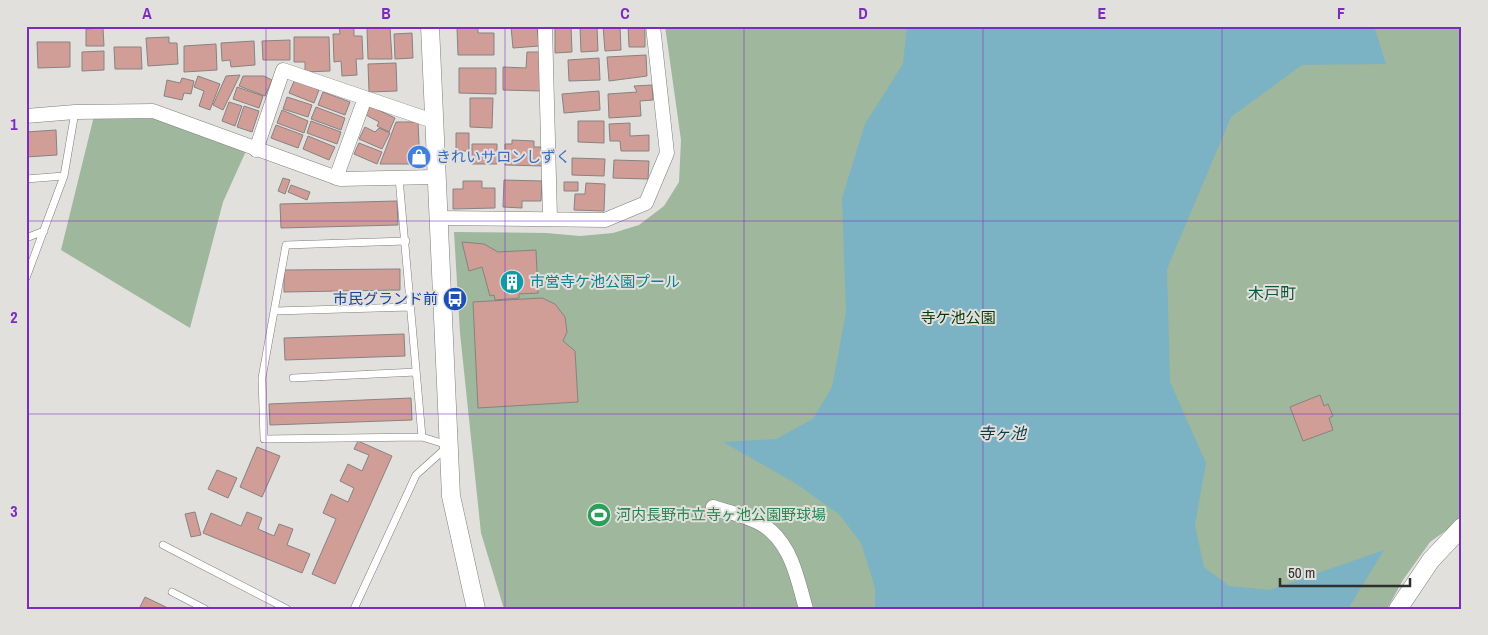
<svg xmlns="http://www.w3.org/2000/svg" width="1488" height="635" viewBox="0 0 1488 635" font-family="'Archivo Narrow','Noto Sans JP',sans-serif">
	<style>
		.green { fill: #9fb79c }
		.water { fill: #7bb3c4 }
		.building { fill: #d19d97; stroke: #868382 }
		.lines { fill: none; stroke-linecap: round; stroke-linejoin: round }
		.service-casing { stroke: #7e7d7b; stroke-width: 8 }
		.minor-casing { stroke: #7e7d7b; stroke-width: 15 }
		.tertiary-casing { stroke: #7e7d7b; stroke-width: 19 }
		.service { stroke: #fff; stroke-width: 7 }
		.minor { stroke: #fff; stroke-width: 14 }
		.tertiary { stroke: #fff; stroke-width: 18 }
		.grid { fill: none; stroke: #7b2cbf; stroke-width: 1; stroke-opacity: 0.55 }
		.labels { text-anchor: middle; stroke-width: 4; stroke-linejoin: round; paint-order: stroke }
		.shop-label { font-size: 15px; fill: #366cbe; stroke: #e1e0dd; text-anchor: start }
		.culture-label { font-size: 15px; fill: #0d838f; stroke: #e1e0dd; text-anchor: start }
		.transit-label { font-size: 15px; fill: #164399; stroke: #e1e0dd; text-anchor: end }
		.park-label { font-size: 15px; fill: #073805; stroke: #e1e0dd }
		.leisure-label { font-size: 15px; fill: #27864d; stroke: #e1e0dd; text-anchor: start }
		.neighbourhood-label { font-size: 16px; fill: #10563c; stroke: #e1e0dd }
		.water-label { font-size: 16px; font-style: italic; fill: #093d4a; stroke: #e1e0dd }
		.neatline { fill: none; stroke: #7b2cbf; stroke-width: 2 }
		.grid-label { font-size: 16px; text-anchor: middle; font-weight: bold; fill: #7b2cbf }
	</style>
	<rect width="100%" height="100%" fill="#e1e0dd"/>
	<path class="green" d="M665,26H1462C1462,77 1457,127 1462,177V519L1430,542L1403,580L1387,609H504L481,533L460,333L454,232L546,233L580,236L613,233L639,225L664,206L679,182L681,140Z
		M94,116H150L246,151L223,202L190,328L61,250Z"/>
	<path class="water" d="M907,26H1374L1386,64L1302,65L1231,117L1167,269L1170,382L1206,463L1195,525L1204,567L1229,586L1269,590L1384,550L1348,609H875V588L861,543L839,514L795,483L723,442L776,439L813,419L832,387L846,312L842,198L865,124L903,64Z"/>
	<path class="building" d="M339,26H354V36H362L363,59H356L357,75L342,76L341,61L334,62L333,34H340Z
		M537,26L539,46L513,48L511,27Z
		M555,26H571L572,52L555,53Z
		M580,26H597L598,51L581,52Z
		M603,26H620L621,50L605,51Z
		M628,26H645V47H629Z
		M390,27L392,59H368L367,28Z
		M478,27V33H494V55H458L457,28Z
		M103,28L104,46H86V29Z
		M412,33L413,58L395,59L394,34Z
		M169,37V43H177L178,64L148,66L146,38Z
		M294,37H329L330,71L305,72V62H294Z
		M290,40V60H263L262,41Z
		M254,41L255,65L231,67L230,60L222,61L221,43Z
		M37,42H70V67L38,68Z
		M216,44L217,70L184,72V46Z
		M114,47H141L142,69H115Z
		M104,51V70L82,71V52Z
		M527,52H541L540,91L503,90V67L526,68Z
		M646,55L647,76L609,81L607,57Z
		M599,58L600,80L569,81L568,60Z
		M396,63L397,91L369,92L368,64Z
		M459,68H496V94L459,93Z
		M240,75L223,110L213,105L226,76Z
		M198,76L220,84L210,110L199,106L204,91L194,87Z
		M243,76H264L272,80L265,96L239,86Z
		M182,78L194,81L191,94L184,93L182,100L164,96L167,80L180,83Z
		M295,79L319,90L314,103L289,93Z
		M652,85L653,100L640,101L641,116L609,118L608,94L637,92L634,86Z
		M237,87L263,96L259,108L233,99Z
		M599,91L600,110L564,113L562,94Z
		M323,92L350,102L345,115L318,105Z
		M287,97L312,105L308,117L283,109Z
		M470,98H493L492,128L470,127Z
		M229,102L242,106L235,126L222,121Z
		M244,106L259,111L252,132L237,127Z
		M370,106L395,118L389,132L377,126L379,122L366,115Z
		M316,107L345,118L341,130L311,119Z
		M282,110L308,121L304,133L277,123Z
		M311,121L341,132L337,144L307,133Z
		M578,121H604V143L578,142Z
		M396,122H418L420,164H380Z
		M630,123V136L649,135V151H621L620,141H610L609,124Z
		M276,125L303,135L298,148L271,138Z
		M365,127L375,132L379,128L390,133L382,149L359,139Z
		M56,130L57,155L26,157V132Z
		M456,133H469V151H456Z
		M308,136L335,147L329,160L303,149Z
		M512,140L534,141V147H544L543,166L505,165V144H512Z
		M359,143L382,152L377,164L354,154Z
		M472,144H497V164H472Z
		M572,158L605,159L604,176L572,175Z
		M614,160L649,161L648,179L613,178Z
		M283,178L290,180L285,194L278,191Z
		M504,180L542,181L541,201H522V208L503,207Z
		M463,181H482V188H495V208L453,209V189H463Z
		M564,182H578V191H564Z
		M586,183L605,184L604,211L574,210L575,194H585Z
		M291,185L310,192L307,200L288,192Z
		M397,201L398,225L281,228L280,204Z
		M462,242L484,244L498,252L536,250L538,293L519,294V298L495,300L494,295L490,296L482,267L469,271Z
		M400,269V290L284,292V270Z
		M542,298L555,304L565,317L567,332L563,341L575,351L578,402L478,408L473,302Z
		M404,334L405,356L285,360L284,338Z
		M1320,395L1324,406L1328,404L1333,416L1329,418L1333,430L1303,441L1290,407Z
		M411,398L412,420L270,425L269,404Z
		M358,441L392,456L335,584L312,574L336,519L323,513L331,494L348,502L354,488L340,481L348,464L362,471L369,455L354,449Z
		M257,447L280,456L262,497L240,487Z
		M217,470L237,478L228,498L208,489Z
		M195,512L201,535L191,537L185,514Z
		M247,512L262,518L258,529L274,536L279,524L293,529L287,545L310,554L302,573L203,533L211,513L241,526Z
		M145,597L170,609H139Z"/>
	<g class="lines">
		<g class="service-casing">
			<path id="service" d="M399,178L422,437
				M26,179L64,176
				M26,238L44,231
				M406,241L286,245L262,378L264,439L422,437L448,445
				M26,278L64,176L75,112
				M275,311L410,307
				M293,378L416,372
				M163,545L287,609
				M172,592L205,609
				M354,609L416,475L447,447"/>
		</g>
		<g class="minor-casing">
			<path id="minor" d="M545,26L550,218
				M26,116L75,112L153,111L340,179L435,177
				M256,150L283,70L433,121
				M336,178L365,98
				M438,218L605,220L646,203L667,153L653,26
				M713,507C731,513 757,518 771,531C793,551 798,581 806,609"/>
		</g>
		<g class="tertiary-casing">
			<path id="tertiary" d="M430,26L451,496L476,609
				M1398,609L1431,560L1462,527"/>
		</g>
		<use href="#service" class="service"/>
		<use href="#minor" class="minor"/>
		<use href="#tertiary" class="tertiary"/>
	</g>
	<path class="grid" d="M266,26V609M505,26V609M744,26V609M983,26V609M1222,26V609M26,221H1462M26,414H1462"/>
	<defs>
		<g id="shop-disc" transform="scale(1.25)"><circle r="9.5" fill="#3f7fe0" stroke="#e1e0dd"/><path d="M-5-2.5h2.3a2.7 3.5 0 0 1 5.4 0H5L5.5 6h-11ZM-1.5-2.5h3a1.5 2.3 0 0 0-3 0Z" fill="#fff"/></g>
		<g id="building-disc" transform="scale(1.25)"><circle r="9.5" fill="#0f9aa8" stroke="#e1e0dd"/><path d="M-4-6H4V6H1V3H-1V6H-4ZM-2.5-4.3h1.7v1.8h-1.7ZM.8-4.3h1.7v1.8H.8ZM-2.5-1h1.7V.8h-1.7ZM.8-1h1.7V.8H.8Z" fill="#fff"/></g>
		<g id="bus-disc" transform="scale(1.25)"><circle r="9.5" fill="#1a4fb4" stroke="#e1e0dd"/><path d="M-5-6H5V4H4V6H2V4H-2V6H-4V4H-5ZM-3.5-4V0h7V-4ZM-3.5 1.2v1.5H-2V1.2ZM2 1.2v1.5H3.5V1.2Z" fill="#fff"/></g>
		<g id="stadium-disc" transform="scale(1.25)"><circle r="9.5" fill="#2e9e5b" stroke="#e1e0dd"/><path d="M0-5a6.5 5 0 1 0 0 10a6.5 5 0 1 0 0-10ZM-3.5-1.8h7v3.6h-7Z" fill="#fff"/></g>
	</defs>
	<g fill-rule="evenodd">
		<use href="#shop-disc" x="419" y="157"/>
		<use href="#building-disc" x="512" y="282"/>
		<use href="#bus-disc" x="455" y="299"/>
		<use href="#stadium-disc" x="599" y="515"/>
	</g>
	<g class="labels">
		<g class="shop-label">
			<text x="436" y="162">きれいサロンしずく</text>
		</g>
		<g class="culture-label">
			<text x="530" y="287">市営寺ケ池公園プール</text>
		</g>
		<g class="transit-label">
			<text x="438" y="304">市民グランド前</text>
		</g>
		<g class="park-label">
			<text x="958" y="323">寺ケ池公園</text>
		</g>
		<g class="leisure-label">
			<text x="616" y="520">河内長野市立寺ヶ池公園野球場</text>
		</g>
		<g class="neighbourhood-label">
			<text x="1272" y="299">木戸町</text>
		</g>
		<g class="water-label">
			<text x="1002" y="439">寺ヶ池</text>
		</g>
	</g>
	<rect width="1488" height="635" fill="none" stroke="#e1e0dd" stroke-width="55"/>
	<path d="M1280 578v8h130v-8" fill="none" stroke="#2f2f2e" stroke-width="2.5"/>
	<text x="1288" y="578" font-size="15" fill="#2f2f2e" stroke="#e1e0dd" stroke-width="4" paint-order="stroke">50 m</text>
	<rect x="28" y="28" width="1432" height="580" class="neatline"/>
	<g class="grid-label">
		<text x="147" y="19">A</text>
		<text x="386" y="19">B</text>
		<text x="625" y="19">C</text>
		<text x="863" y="19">D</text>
		<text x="1102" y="19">E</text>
		<text x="1341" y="19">F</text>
		<text x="14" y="130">1</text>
		<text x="14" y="323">2</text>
		<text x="14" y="517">3</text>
	</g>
</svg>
